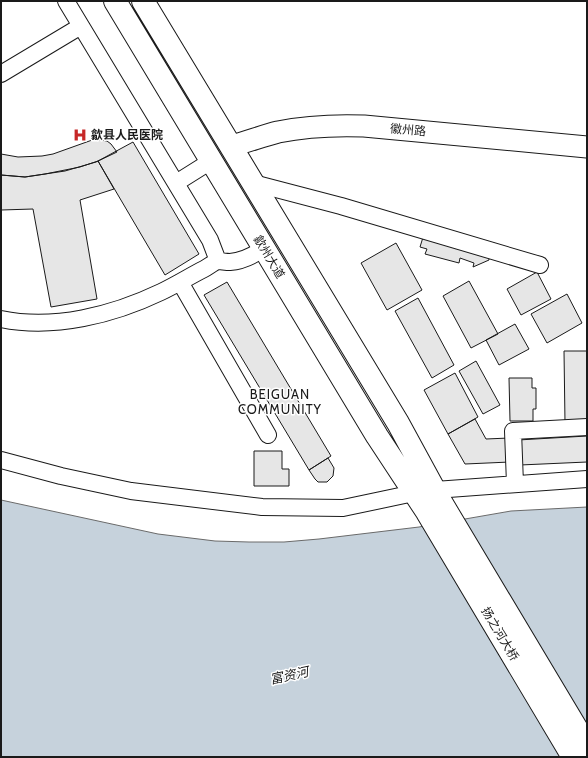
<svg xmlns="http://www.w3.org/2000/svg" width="588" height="758" viewBox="0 0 588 758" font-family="Cabin,'Noto Sans SC',sans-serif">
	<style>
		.water { fill: #c6d2dc; stroke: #6a6a6a }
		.building { fill: #e6e6e6; stroke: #1a1a1a }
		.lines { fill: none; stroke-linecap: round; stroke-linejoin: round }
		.minor-casing { stroke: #1a1a1a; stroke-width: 18 }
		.major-casing { stroke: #1a1a1a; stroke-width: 23 }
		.highway-casing { stroke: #1a1a1a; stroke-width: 24 }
		.minor { stroke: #fff; stroke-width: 16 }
		.major { stroke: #fff; stroke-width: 21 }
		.highway { stroke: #fff; stroke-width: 22 }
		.labels { text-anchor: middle; stroke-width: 3; stroke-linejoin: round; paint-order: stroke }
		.street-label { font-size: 12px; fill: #1a1a1a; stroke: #fff }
		.poi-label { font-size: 12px; font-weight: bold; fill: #1a1a1a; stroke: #fff; text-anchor: start }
		.neighbourhood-label { font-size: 13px; letter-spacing: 1px; fill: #1a1a1a; stroke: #fff }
		.water-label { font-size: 13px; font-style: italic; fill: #1a1a1a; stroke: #fff }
	</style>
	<rect width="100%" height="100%" fill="#fff"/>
	<path class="water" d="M1,500L158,534L215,541L249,542H284L319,539L419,527L511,511L587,507V756L583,757H1Z"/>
	<path class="building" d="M95,139L107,141L111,144L117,152L96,162L65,171L25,177L1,175V154L18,157L42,156L53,154Z
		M133,142L199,254L165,275L98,161Z
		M98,161L114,189L80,200L97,299L51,307L33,209L1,210V175L25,177L45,174L80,167Z
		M424,234L489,253V260L473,267L474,263L460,258L459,263L425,254L427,249L420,247Z
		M396,243L422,290L387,310L361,263Z
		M537,272L551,299L521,315L507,289Z
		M469,281L498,334L471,348L443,296Z
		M227,282L331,456L309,470L204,295Z
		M567,294L582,323L547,343L531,314Z
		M418,298L454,365L432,378L395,311Z
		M515,324L529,349L499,365L486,340Z
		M564,351H587V423H565Z
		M476,361L500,405L483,414L459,371Z
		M455,373L478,417L448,434L424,390Z
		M509,378H532V388H536V409H533V421H510Z
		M475,419L486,439L509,438L510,462L465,464L448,434Z
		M587,436V462L520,465L518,440Z
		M254,451H282V469H289V486H254Z
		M328,458L334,468L333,476L327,482H318L315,479L309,470Z"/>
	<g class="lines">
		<g class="minor-casing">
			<path id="minor" d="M66,1L210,240L218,261
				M1,74L81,26
				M176,183L211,161
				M253,183L341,206L540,265
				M180,282L268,435
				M1,319C54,330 113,315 161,292C176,285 190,276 204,269C208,267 214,262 218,261C221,261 226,262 230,262C243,261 253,256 264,248
				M1,460L61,476L131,491L262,507L343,508L414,493
				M515,484L513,431L587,427
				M435,490L587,479"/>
		</g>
		<g class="major-casing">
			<path id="major" d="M231,146C247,142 262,136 278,132C307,126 335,125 364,126L587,147"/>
		</g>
		<g class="highway-casing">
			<path id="highway" d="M115,1L377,436L427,512L573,757
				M143,1L398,423L441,502L587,746"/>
		</g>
		<use href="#minor" class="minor"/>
		<use href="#major" class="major"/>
		<use href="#highway" class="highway"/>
	</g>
	<defs>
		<g id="hospital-bare" transform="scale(1.08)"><path d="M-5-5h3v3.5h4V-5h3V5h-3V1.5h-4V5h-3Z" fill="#c62828" stroke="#fff" stroke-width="2.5" paint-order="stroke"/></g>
	</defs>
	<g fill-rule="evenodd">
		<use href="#hospital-bare" x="80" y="135"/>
	</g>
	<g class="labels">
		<g class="street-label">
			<text transform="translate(408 130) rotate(5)" y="4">徽州路</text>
			<text transform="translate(269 257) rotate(59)" y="4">歙州大道</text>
			<text transform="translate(500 634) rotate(59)" y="4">扬之河大桥</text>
		</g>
		<g class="poi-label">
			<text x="91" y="139">歙县人民医院</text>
		</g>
		<g class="neighbourhood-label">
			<text x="280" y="399">BEIGUAN<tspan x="280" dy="15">COMMUNITY</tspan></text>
		</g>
		<g class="water-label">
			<text transform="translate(289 675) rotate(-12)" y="5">富资河</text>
		</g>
	</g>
	<rect width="588" height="758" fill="none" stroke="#1a1a1a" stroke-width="4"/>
</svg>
